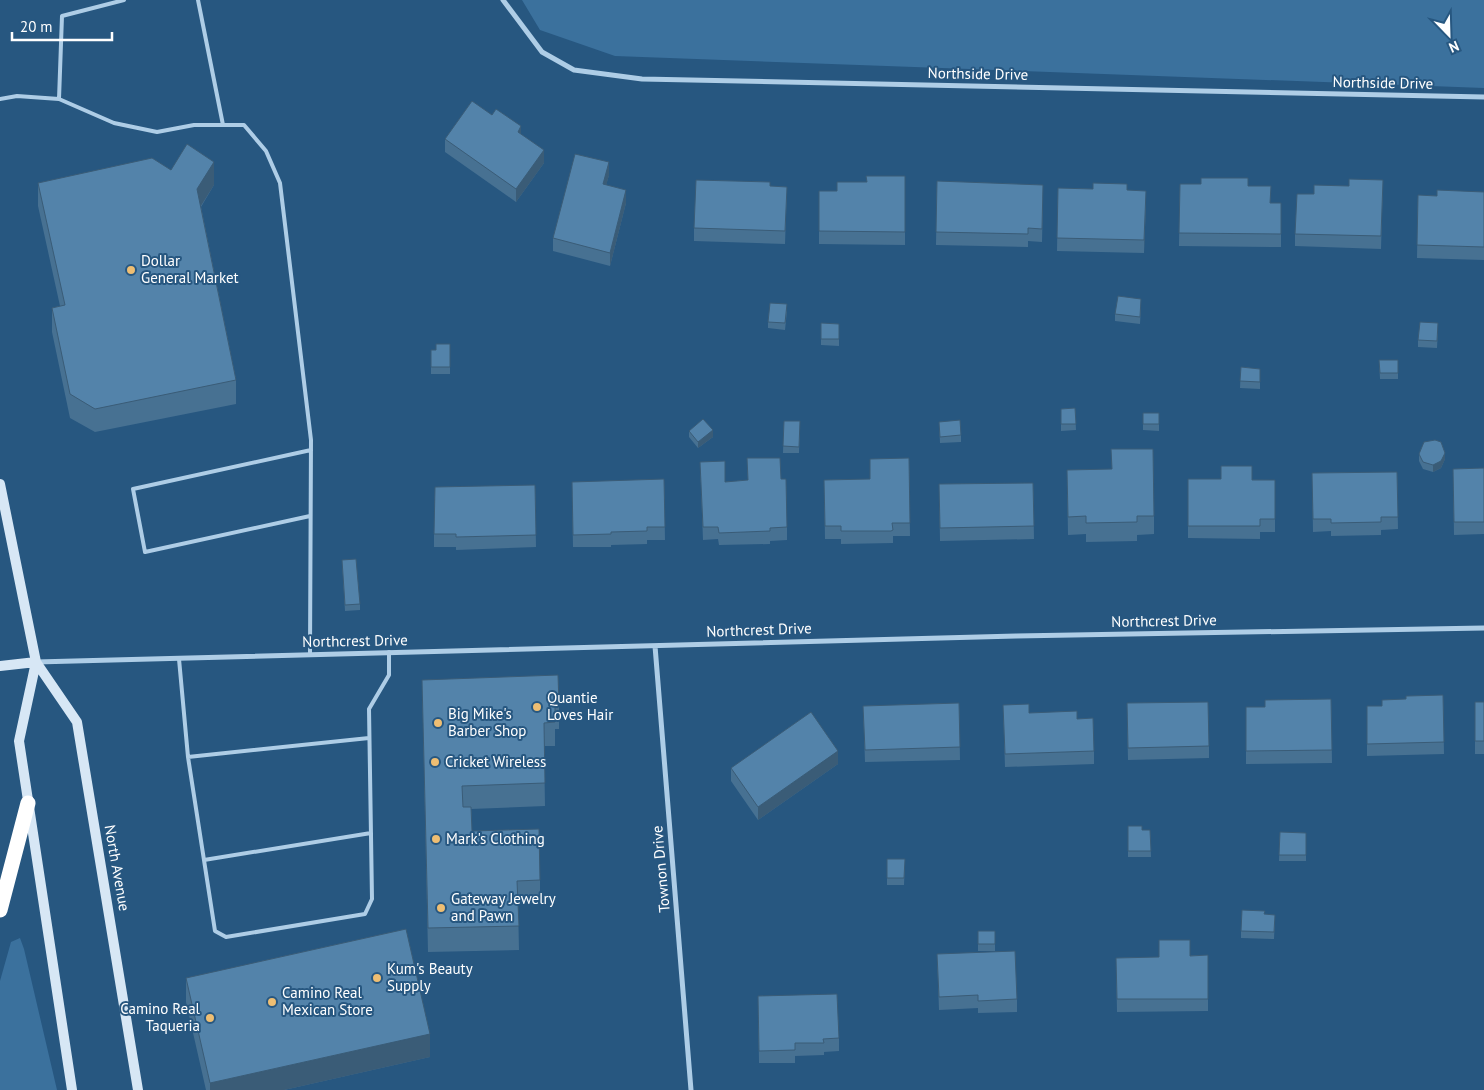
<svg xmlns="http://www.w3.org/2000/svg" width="1484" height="1090" viewBox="0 0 1484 1090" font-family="'PT Sans',sans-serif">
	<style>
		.green { fill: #3b719d }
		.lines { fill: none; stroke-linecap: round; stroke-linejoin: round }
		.lane { stroke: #aecde6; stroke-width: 4 }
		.street { stroke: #aecde6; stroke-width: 5 }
		.secondary { stroke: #d7e7f5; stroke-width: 10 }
		.highway { stroke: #fff; stroke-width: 15 }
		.wall { fill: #477192 }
		.shaded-wall { fill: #3a5c77 }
		.building { fill: #5383aa; stroke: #3a5c77 }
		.poi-dot { fill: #eebe73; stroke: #275780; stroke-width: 2 }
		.labels { text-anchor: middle; stroke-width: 4; stroke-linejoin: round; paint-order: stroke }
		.street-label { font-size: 15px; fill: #fff; stroke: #275780 }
		.poi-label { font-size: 15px; fill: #fff; stroke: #275780; text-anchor: start }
	</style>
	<rect width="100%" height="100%" fill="#275780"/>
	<path class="green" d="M522,0H1484V88L615,56L540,30Z
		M20,938L24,949L57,1090H0V981L11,942Z"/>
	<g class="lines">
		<path class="lane" d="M198,0L223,125
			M0,99L17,96L59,99L114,123L157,132L194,125H244L266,151L280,183L311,440L310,654
			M59,99L62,16L124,0
			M310,516L145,552L133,489L311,450
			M179,659L188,757L215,931L226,937L365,914L372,899L369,709L389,675V652
			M188,757L369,738
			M204,860L371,833"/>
		<path class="street" d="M503,0L542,52L574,70L642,79L1484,97
			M655,646L691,1090
			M36,662L1016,636L1484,628"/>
		<path class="secondary" d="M0,484L36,662L77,722L138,1090
			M36,662L19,741L72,1090
			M0,666L36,662"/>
		<path class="highway" d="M0,910L28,803"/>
	</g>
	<path class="wall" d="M492,115L521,134L544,163L516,202L445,152V139Z
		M171,170L214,185L201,207L236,380V404L95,432L70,418L52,332V308L60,306L38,206V183Z
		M609,175L606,185L626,203L610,266L553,251V238Z
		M905,176V245L819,244V191H837L866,182Z
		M1383,180L1381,249L1295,246V234L1314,194L1349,186Z
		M937,181L1043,198L1042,242L1028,241V247L936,245Z
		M1180,184L1248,186L1271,203H1281V247L1179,246Z
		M770,186L787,187L785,244L694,241V228Z
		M1058,188L1127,190L1146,203L1144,253L1057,251Z
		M1484,192V260L1417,258L1418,195L1437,196Z
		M1141,306L1140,324L1115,321V314Z
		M787,311L785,330L768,328V322Z
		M821,323L839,324V346L821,345Z
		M1438,329L1437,348L1418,347V340Z
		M450,344V374H431V350H436Z
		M1379,360H1398V379H1380Z
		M1241,367L1260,369V389L1240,388Z
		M1075,408L1076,430L1061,431V409Z
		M1159,413V431L1143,430V424Z
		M784,421H800L799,453H783Z
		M939,422L961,435V442L940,443Z
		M689,431L713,437L698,448L689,437Z
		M1419,454L1445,459L1441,468L1433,472L1423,469L1419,461Z
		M747,458L781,479L787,527V540L770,541V544L719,545L718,539L703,540L700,462L725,482L748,480Z
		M909,458L910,536H893V543L841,544V539H825L824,480L870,479Z
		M1484,468V534L1454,535L1453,469Z
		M1067,470L1154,516V534L1137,535V541L1086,542V534L1068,535Z
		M1397,472L1398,529L1381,530V535L1331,536V531L1313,532L1312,473Z
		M664,479L665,540H647V544L611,545V547H573L572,494Z
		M1188,479L1275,480V532H1260V539L1188,538Z
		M1033,483L1034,539L940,541L939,484Z
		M535,485L536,547L456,550V547H434V534Z
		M342,560L360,604V610L345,611Z
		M422,680L559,705V729H555V746H544L545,806L471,809L472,831L540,880V904H518L519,950L428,952Z
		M1443,695L1444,754L1367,756V706H1382L1406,699Z
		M1331,699L1332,763L1246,764V707H1265Z
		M1475,702H1484V754H1475Z
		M959,703L960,760L865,762L863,706Z
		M1003,705L1029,713L1077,719L1094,751V764L1005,767Z
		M1127,716L1209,746V758L1128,760Z
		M838,764L758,820L731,781V768Z
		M1128,826L1142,830H1150L1151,857H1128Z
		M1280,832L1306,833V861H1279Z
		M887,859H905L904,885H887Z
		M1275,915L1274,939L1241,938V931Z
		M978,931H995V951H978Z
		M937,954L1017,999V1012L978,1013V1008L939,1010Z
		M1208,955V1011L1117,1012L1116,958L1159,957Z
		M186,978L430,1057L284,1090H206L186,1002Z
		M758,996L839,1038V1051L824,1052V1055L795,1056V1063H759Z"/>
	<path class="shaded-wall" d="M521,126V139L518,132Z
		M544,150V163L516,202V189Z
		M214,162V185L197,212V189Z
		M609,162V175L603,197V184Z
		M626,190V203L610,266V253Z
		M1146,191V203L1144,253V240Z
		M713,430V437L698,448V442Z
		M1445,453V459L1441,468L1433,472V465Z
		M838,751V764L758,820V807Z
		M430,1034V1057L284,1090H210V1083Z"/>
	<path class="building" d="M472,101L492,115L496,109L521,126L518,132L544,150L516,189L445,139Z
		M187,144L214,162L197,189L236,380L95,409L70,394L52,308L65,305L38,183L152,158L171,170Z
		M575,154L609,162L603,184L626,190L610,253L553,238Z
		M866,176H905V232L819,231V191H837V182H867Z
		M1201,178H1248V186H1271L1270,203H1281V234L1179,233L1180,184H1201Z
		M1349,179L1383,180L1381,236L1295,234L1297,194H1314V185L1349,186Z
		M696,180L770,182V186L787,187L785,231L694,228Z
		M937,181L1043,185L1042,229L1028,228V234L936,232Z
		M1093,183L1127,184V190L1146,191L1144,240L1057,238L1058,188L1093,189Z
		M1437,190L1484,192V247L1417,245L1418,195L1437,196Z
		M1118,296L1141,299L1140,317L1115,314Z
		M770,303L787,304L785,323L768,322Z
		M1420,322L1438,323L1437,341L1418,340Z
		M821,323L839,324V339H821Z
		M436,344H450V367H431V350H436Z
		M1379,360H1398V373H1380Z
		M1241,367L1260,369V382L1240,381Z
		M1075,408L1076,424H1061V409Z
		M1143,413H1159V424H1143Z
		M703,419L713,430L698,442L689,431Z
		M960,420L961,435L940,437L939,422Z
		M784,421H800L799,447L783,446Z
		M1435,440L1441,442L1445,453L1441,461L1433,465L1423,462L1419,454L1424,442Z
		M1111,449H1153L1154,516H1137V522L1086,523V516L1068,517L1067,470L1112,469Z
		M747,458H780L781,479H786L787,527L770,528V531L719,533L718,527H703L700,462L725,461V482L748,480Z
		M909,458L910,523H892L893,530L891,531H841V526H825L824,480L870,479V459Z
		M1221,466H1252V480H1275V519H1260V526H1188V479H1221Z
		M1484,468V522H1454L1453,469Z
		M1397,472L1398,517H1381V522L1331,523V519H1313L1312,473Z
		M664,479L665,527H647V531L611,532V534L573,535L572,482Z
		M1033,483L1034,526L940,528L939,484Z
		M535,485L536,535L456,537V534H434L435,487Z
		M356,559L360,604L345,605L342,560Z
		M558,675L559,705H555V722L544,723L545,783L462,786L463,807H471L472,831L539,829L540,880L517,881L519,926L428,928L422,680Z
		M1443,695L1444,742L1367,744V706H1382V700L1406,699V696H1408Z
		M1331,699L1332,750L1246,751V707H1265V700Z
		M1208,702L1209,746L1128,748L1127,703Z
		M1475,702H1484V741H1475Z
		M959,703L960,747L865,750L863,706Z
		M1029,704V713L1077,711V719L1093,718L1094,751L1005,754L1003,705Z
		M811,712L838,751L758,807L731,768Z
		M1128,826H1142V830H1150L1151,851H1128Z
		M1280,832L1306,833V855H1279Z
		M887,859H905L904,878H887Z
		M1242,910L1265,911L1264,914L1275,915L1274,932L1241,931Z
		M406,929L430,1034L210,1083L186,978Z
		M978,931H995V944H978Z
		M1159,940H1190V956L1208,955V999H1117L1116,958L1159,957Z
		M1015,951L1017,999L978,1001V995L939,997L937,954Z
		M837,994L839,1038L823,1039L824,1043H795V1050L759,1051L758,996Z"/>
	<g class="poi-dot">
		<circle cx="131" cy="270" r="5"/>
		<circle cx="537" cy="707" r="5"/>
		<circle cx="438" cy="723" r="5"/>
		<circle cx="435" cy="762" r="5"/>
		<circle cx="436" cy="839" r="5"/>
		<circle cx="441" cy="908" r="5"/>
		<circle cx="377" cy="978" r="5"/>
		<circle cx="272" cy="1002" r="5"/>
		<circle cx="210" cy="1018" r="5"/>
	</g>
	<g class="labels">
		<g class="street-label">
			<text transform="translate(978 74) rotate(1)" y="5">Northside Drive</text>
			<text transform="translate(1383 83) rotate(1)" y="5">Northside Drive</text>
			<text transform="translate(1164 621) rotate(-1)" y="5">Northcrest Drive</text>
			<text transform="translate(759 630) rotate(-2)" y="5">Northcrest Drive</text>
			<text transform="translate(355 641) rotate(-1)" y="5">Northcrest Drive</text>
			<text transform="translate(117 868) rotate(80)" y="5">North Avenue</text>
			<text transform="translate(661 869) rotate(-95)" y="5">Townon Drive</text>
		</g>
		<g class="poi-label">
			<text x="141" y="266">Dollar<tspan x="141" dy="17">General Market</tspan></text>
			<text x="547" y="703">Quantie<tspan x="547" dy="17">Loves Hair</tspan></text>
			<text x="448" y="719">Big Mike's<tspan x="448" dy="17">Barber Shop</tspan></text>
			<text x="445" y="767">Cricket Wireless</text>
			<text x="446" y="844">Mark's Clothing</text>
			<text x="451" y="904">Gateway Jewelry<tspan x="451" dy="17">and Pawn</tspan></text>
			<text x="387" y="974">Kum's Beauty<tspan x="387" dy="17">Supply</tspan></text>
			<text x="282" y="998">Camino Real<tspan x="282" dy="17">Mexican Store</tspan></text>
			<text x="200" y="1014" text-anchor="end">Camino Real<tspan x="200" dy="17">Taqueria</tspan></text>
		</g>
	</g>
	<g transform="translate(1449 35) rotate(157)" stroke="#275780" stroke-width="4" paint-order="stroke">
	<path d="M0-4L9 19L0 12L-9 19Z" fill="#ffffff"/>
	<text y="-8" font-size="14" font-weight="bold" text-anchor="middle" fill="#ffffff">N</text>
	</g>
	<path d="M12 32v8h100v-8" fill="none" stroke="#ffffff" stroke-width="2.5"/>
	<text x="20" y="32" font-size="15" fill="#ffffff" stroke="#275780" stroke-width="4" paint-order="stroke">20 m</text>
</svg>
